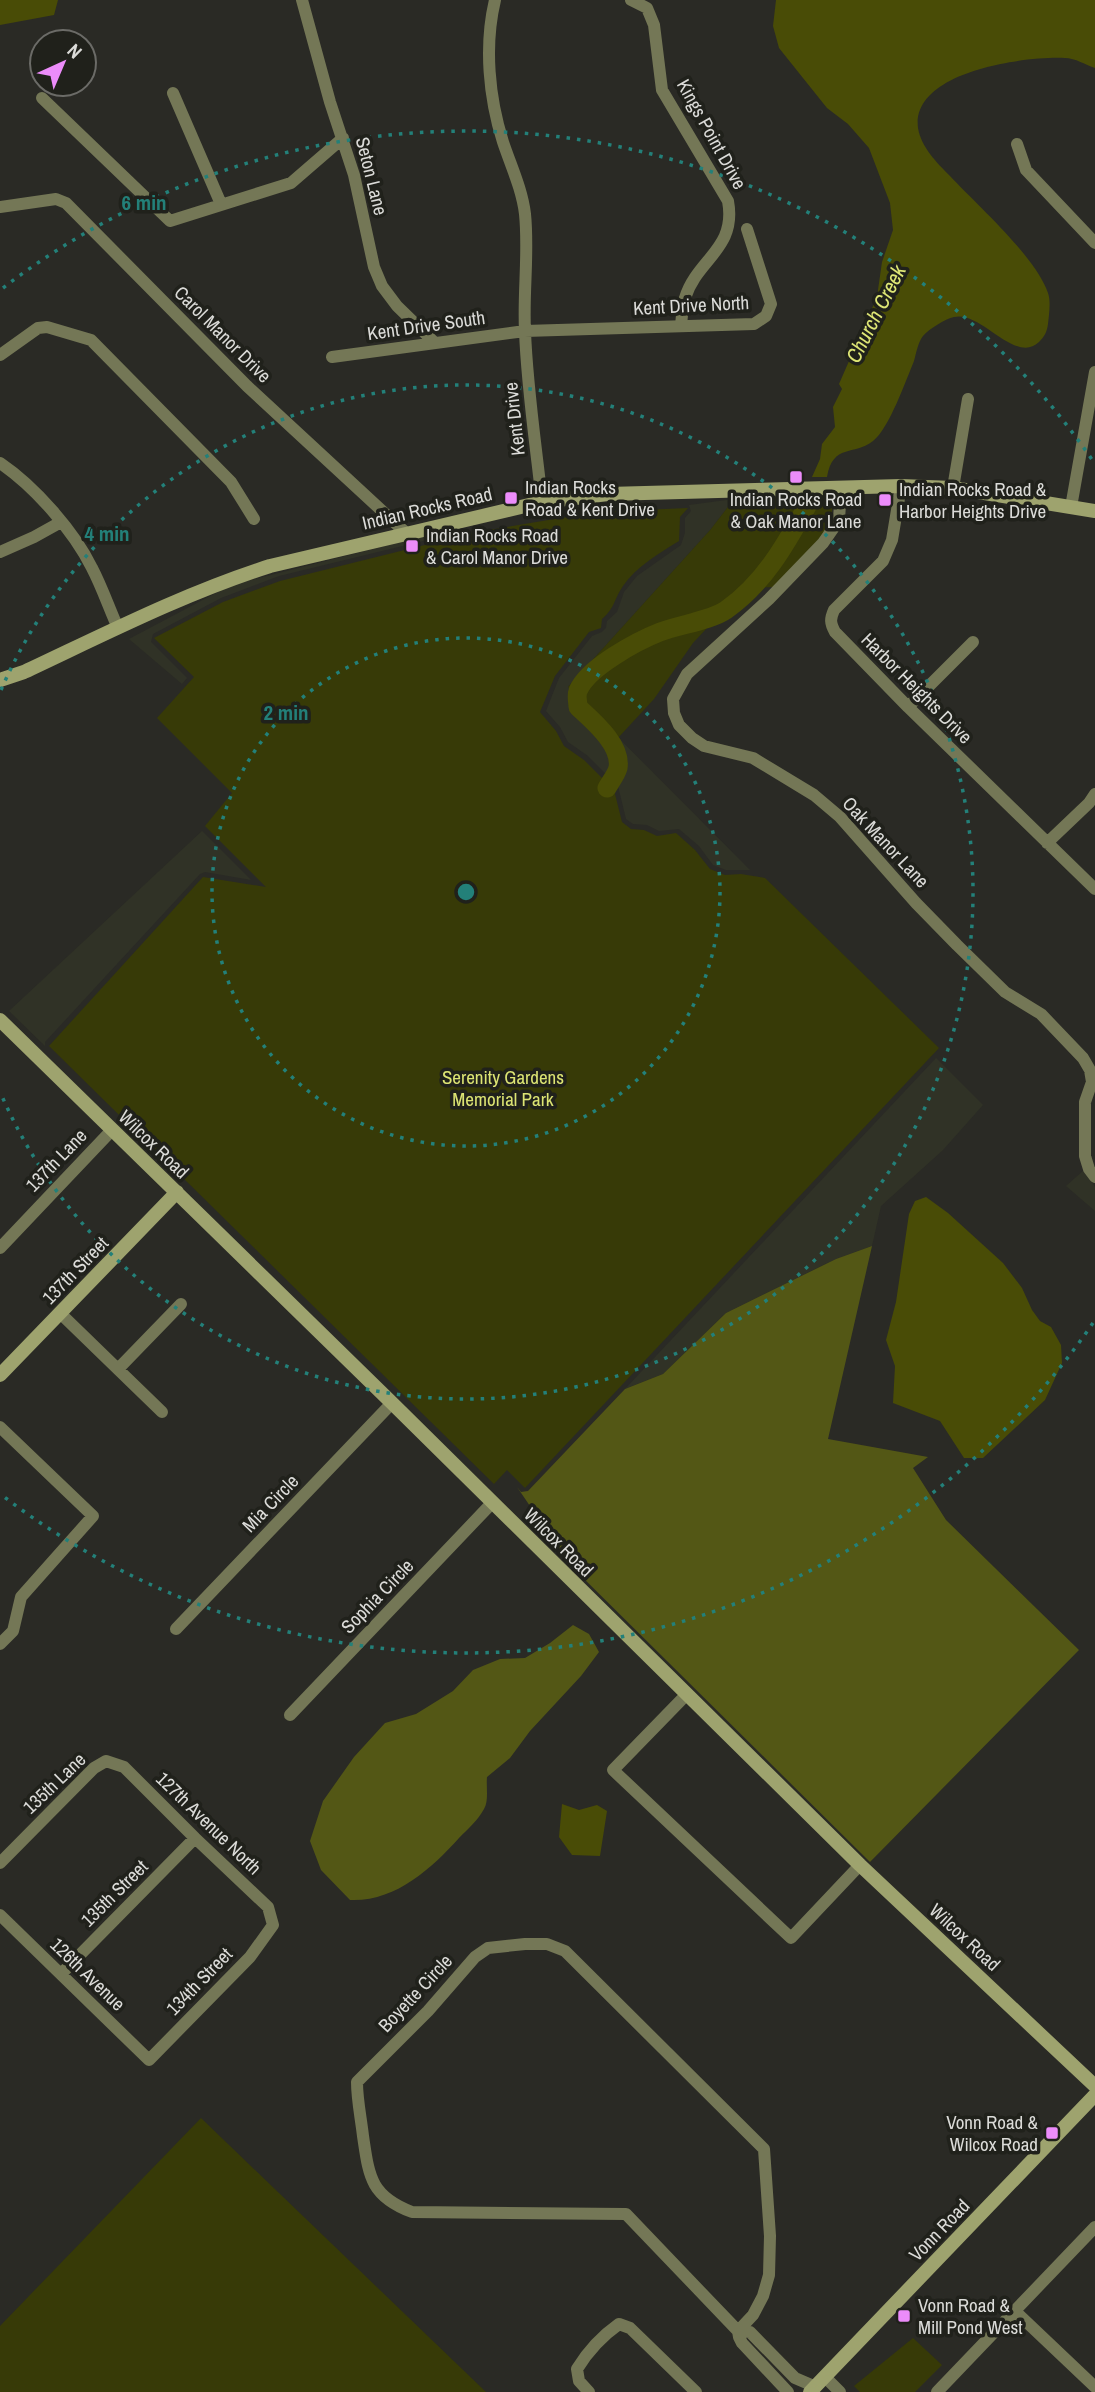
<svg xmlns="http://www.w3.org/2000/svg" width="1095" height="2392" viewBox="0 0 1095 2392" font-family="'Archivo Narrow',sans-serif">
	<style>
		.built { fill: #303226 }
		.green { fill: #373a07 }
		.forest { fill: #535715 }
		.water { fill: #494c06 }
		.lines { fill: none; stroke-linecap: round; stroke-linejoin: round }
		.river { stroke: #494c06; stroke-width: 19 }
		.street { stroke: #747756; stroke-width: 12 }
		.secondary { stroke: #9ea36e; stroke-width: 14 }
		.ring { fill: none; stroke: #238079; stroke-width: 3.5; stroke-dasharray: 3.5 7 }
		.poi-dot { fill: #ec8cfa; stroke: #20211b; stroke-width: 2.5 }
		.labels { text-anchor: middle; stroke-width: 7; stroke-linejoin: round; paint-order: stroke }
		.street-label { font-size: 19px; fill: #dbdbd8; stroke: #20211b }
		.poi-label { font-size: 19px; fill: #dbdbd8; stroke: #20211b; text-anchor: start }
		.park-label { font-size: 19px; fill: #dce473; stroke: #20211b }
		.water-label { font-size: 21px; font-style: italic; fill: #dee675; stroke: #20211b }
		.centre { fill: #238079; stroke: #20211b; stroke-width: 3.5 }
		.ring-label { font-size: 21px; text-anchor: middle; font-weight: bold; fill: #238079; stroke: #20211b; stroke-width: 7; stroke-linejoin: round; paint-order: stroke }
	</style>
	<rect width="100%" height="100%" fill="#2a2a25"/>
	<path class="built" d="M734,499L711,529L568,687L750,870H726L713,865L699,846L679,829L659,831L647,825L633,824L626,819L618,786L588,756L568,742L560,727L546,711L559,678L592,636L602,632L606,628L607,621L617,612L624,592L637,576L681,545L685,533V518L691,511L689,505Z
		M456,533L279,576L221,598L153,634L151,642L187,678L182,684L129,639L231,585L420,537Z
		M202,831L251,880L205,872L200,874L45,1042V1046L9,1011Z
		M936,1058L983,1105L943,1150L881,1206L872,1246L836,1259L726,1313L663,1374L625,1389Z
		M1084,1170L1095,1187V1211L1066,1186Z"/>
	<path class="green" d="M793,496L832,498V520L818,540L773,587L753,588L721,613L693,643L654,699L618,738L568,687L711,529L734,499Z
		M688,508L680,517L679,541C658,554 637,566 623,586C614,599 615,608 602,619L601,628L589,632L555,676L540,712L556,731L564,746L584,760L614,790L622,822L631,829L644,830L657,836L676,833L695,850L710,869L725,875L741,874L765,878L939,1048L525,1488L507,1470L494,1484L49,1046L203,877L266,887L205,826L232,793L157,718L194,677L154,638L223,602L280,581L477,532L596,512Z
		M201,2118L486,2392H0V2326Z
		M913,2338L942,2365L915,2392H860L854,2386Z"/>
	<path class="forest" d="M872,1246L828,1439L928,1457L913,1468L946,1520L1079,1650L870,1862L571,1566L517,1487L521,1492L528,1491L625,1389L663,1374L726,1313L836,1259Z
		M573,1625L589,1634L599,1652L581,1676L530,1731L510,1758L487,1777C486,1787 489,1801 484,1809C478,1820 468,1829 459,1838C431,1869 395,1902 350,1900L321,1870L310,1841L323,1801L354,1757L385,1723L416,1714L453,1691L473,1670L500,1659L525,1658L550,1643Z"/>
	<path class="water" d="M0,0H58L54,15L0,25Z
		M776,0H1095V68C1086,65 1075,58 1065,58C1025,56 911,71 918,128C921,147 937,163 950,176C977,205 1036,257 1048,293C1051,301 1049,315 1048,324C1047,332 1044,337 1039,342C1015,365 981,310 954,317C945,319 929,329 923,336C918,342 916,354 914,361C906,380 889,429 873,441C854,456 833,443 827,477H812L820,459L822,444L835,427L833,407L842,389L839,384L877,297L882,262L893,230L890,203L869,148L848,124L827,108L779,48L773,26Z
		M926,1197L948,1213L1003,1263L1022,1288L1032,1310L1040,1321L1051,1327L1061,1345L1062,1363L1045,1400L983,1458H964L940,1421L893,1403L895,1366L886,1340L896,1302L909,1214L915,1201Z
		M562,1804L579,1810L597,1805L607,1811L600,1856L572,1855L559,1837Z"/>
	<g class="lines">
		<path class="river" d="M607,788C611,781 616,775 618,768C622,745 593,721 578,707C578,702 576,696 578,691C587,668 637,641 660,632C678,625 712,620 726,610C766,582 788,540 811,499"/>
		<path class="street" d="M302,0L330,102L354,175L374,267L382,286L397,306L435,343
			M495,0C484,46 489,98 503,142C511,166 522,189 525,214C529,253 523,292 525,331C527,388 536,445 542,502
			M631,0L647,8L654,25L662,90L728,201C737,249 697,259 685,298C682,307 682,317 681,326
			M173,93L221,204
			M42,98L170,221L291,183L343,138
			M1017,144L1026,170L1095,243
			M0,207L56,199L66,203L247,386L406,533
			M0,355L38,328L47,327L91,340L231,482L254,519
			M332,357L525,331L754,324L766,316L771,304L747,229
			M0,463C34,486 74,531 92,568C102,587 109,608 118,628
			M901,486L892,540L883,561L834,610C830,619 830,623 835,632L908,707L1095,889
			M841,487L839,520L823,543L769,599L687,674L673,699L674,713L679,725L692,738L704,746L753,758L814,795L840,817L916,903L957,945L1005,992L1041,1014L1083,1058L1090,1070L1092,1082L1085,1102V1156L1089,1169L1095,1177
			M953,488L968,399
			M1071,507L1095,372
			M0,552L34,537L61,522
			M908,707L973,642
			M1047,843L1089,803L1095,794
			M0,1248L112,1130
			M60,1313L162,1412
			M118,1369L181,1304
			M0,1427L93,1516L21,1597L13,1631L0,1644
			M176,1629L392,1403
			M686,1695L613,1770L791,1938L860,1865
			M290,1715L492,1503
			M0,1863L94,1768L106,1761L124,1767L195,1838L268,1907L273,1925L250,1957L149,2060L0,1915
			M525,1944H547L565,1951L764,2149L770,2236L769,2275L763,2296L753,2315L738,2331L626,2214L412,2212C370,2196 369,2176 363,2136C361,2118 357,2100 357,2082L428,2011L475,1957L488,1948Z
			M61,1974L195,1838
			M1015,2311L1095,2387
			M825,2377L840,2392
			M589,2392L579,2381L577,2369C588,2351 602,2336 619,2324L630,2328L696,2392
			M788,2392L742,2343L739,2337L738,2331L750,2332L795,2378L816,2387
			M937,2392L1095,2227"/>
		<path class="secondary" d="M0,680L24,672C105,634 185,593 270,566L542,502L608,494L901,486L953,488L1095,511
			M0,1020L392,1403L860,1865L1095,2086
			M0,1375L177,1192
			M810,2392L1095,2095"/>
	</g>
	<g class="ring">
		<circle cx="466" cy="892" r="254"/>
		<path d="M1 690A507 507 0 1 1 1 1094"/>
		<path d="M1093 1323A761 761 0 0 1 3 1496M3 288A761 761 0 0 1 1093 461"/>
	</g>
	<g class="poi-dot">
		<rect x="789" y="470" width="14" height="14" rx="3.5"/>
		<rect x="504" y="491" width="14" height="14" rx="3.5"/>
		<rect x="878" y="493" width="14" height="14" rx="3.5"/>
		<rect x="405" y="539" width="14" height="14" rx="3.5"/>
		<rect x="1045" y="2126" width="14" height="14" rx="3.5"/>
		<rect x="897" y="2309" width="14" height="14" rx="3.5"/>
	</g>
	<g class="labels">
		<g class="street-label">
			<text transform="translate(712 134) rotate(61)" y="7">Kings Point Drive</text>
			<text transform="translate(372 176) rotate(76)" y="7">Seton Lane</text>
			<text transform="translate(691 305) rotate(-3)" y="7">Kent Drive North</text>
			<text transform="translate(426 325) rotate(-8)" y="7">Kent Drive South</text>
			<text transform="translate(223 334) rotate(45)" y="7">Carol Manor Drive</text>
			<text transform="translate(514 419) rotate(-96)" y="7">Kent Drive</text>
			<text transform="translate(427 508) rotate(-13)" y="7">Indian Rocks Road</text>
			<text transform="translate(917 688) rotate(45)" y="7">Harbor Heights Drive</text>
			<text transform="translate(886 842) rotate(47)" y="7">Oak Manor Lane</text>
			<text transform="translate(154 1144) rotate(44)" y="7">Wilcox Road</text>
			<text transform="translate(56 1160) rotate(-46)" y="7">137th Lane</text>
			<text transform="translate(75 1270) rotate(-46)" y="7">137th Street</text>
			<text transform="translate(270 1503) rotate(-46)" y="7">Mia Circle</text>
			<text transform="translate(559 1542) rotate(45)" y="7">Wilcox Road</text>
			<text transform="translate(377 1596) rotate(-46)" y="7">Sophia Circle</text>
			<text transform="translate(54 1783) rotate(-44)" y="7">135th Lane</text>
			<text transform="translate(209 1823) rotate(44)" y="7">127th Avenue North</text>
			<text transform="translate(114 1893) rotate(-45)" y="7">135th Street</text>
			<text transform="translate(965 1937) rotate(43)" y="7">Wilcox Road</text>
			<text transform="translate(88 1974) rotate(44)" y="7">126th Avenue</text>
			<text transform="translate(199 1981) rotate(-46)" y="7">134th Street</text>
			<text transform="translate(415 1993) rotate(-47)" y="7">Boyette Circle</text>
			<text transform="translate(939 2230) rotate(-46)" y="7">Vonn Road</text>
		</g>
		<g class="poi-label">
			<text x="525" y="494">Indian Rocks<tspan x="525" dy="22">Road &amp; Kent Drive</tspan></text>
			<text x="899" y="496">Indian Rocks Road &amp;<tspan x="899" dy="22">Harbor Heights Drive</tspan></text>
			<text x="796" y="506" text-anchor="middle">Indian Rocks Road<tspan x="796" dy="22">&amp; Oak Manor Lane</tspan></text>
			<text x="426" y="542">Indian Rocks Road<tspan x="426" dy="22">&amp; Carol Manor Drive</tspan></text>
			<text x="1038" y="2129" text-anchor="end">Vonn Road &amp;<tspan x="1038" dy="22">Wilcox Road</tspan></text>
			<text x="918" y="2312">Vonn Road &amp;<tspan x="918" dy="22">Mill Pond West</tspan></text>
		</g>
		<g class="park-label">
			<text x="503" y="1084">Serenity Gardens<tspan x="503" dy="22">Memorial Park</tspan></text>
		</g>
		<g class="water-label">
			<text transform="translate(876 314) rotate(-63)" y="7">Church Creek</text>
		</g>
	</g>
	<circle cx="466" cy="892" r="10" class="centre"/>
	<g class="ring-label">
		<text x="144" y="210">6 min</text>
		<text x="107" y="541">4 min</text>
		<text x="286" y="720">2 min</text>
	</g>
	<g transform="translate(63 63) rotate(44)"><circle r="33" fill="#20211b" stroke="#6b6b67" stroke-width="2"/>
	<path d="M0-5L12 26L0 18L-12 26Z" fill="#ec8cfa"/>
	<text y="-10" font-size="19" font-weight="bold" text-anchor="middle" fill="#dbdbd8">N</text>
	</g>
</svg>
